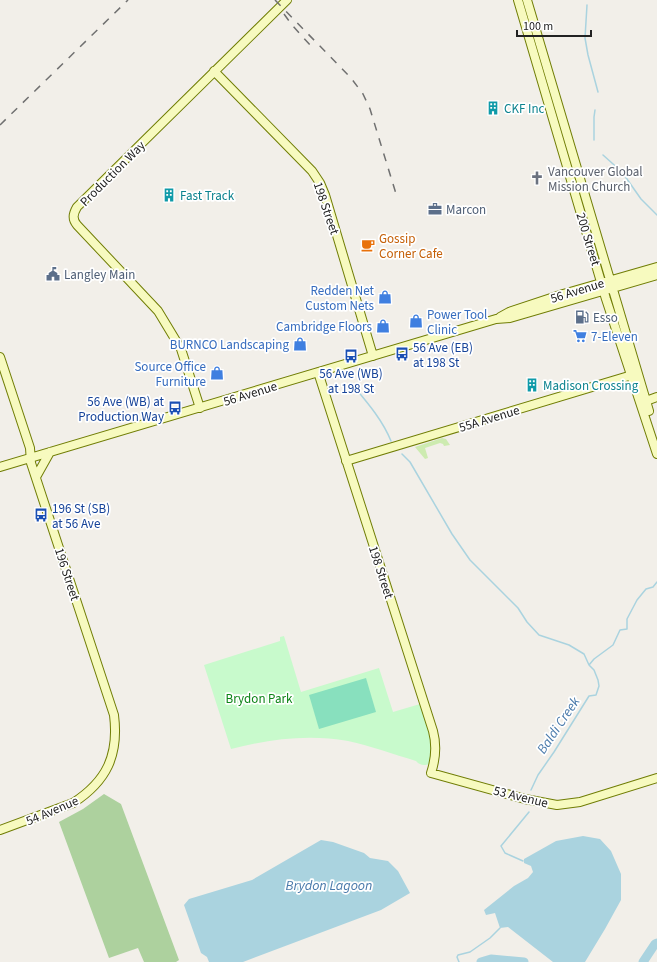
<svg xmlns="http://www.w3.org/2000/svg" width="657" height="962" viewBox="0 0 657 962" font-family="'Source Sans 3',sans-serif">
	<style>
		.grass { fill: #cdebb0 }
		.forest { fill: #add19e }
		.park { fill: #c8facc }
		.pitch { fill: #88e0be }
		.water { fill: #aad3df }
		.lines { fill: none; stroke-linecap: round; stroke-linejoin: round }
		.stream { stroke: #aad3df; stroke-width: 1.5 }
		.river { stroke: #aad3df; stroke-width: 9 }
		.secondary-casing { stroke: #707d05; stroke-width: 10 }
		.secondary { stroke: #f7fabf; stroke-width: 8 }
		.rail { stroke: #707070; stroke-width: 1.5; stroke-dasharray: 8 8; stroke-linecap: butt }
		.labels { text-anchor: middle; stroke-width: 3.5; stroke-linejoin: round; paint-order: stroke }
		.culture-label { font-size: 13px; fill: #0d838f; stroke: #fff; text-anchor: start }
		.worship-label { font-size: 13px; fill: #5b616d; stroke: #fff; text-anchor: start }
		.street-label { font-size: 13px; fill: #222; stroke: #fff }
		.service-label { font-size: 13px; fill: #4e5e75; stroke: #fff; text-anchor: start }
		.food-label { font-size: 13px; fill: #c56008; stroke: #fff; text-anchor: start }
		.shop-label { font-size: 13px; fill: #366cbe; stroke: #fff; text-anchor: end }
		.transit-label { font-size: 13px; fill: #164399; stroke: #fff; text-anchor: start }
		.park-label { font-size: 13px; fill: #0c8416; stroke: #fff }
		.water-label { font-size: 14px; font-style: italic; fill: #4a7aab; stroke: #fff }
	</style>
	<rect width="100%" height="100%" fill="#f2efe9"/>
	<path class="grass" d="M442,438L446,439L450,445L444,446L443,444L440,443L425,448L428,458L425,459L415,447Z"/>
	<path class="forest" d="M104,794L121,804L179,960L176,962H144L138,948L109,958L59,822L83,809Z"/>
	<path class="park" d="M284,636L301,692L379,668L393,712L420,704C423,713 444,767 424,765C420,765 418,763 416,761C393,754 371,746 348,741C308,734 270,739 231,749L204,665L280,641V637Z"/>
	<path class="pitch" d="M366,678L376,712L319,729L309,695Z"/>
	<path class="water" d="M583,836L600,839L611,851L621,874V900L605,929L585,962H553L508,927L500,928L495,913L486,915L484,910L514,886L528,878L533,872L531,866L524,863V859L556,841Z
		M321,840L333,842L364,853L370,858L388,861L398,871L410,893L381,910L243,962H209L207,957L201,953L184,905L189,899L252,880Z"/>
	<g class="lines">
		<path class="stream" d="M587,5L585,38L588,55L598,92
			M594,140V117L595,110
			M603,155L622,172L641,199L657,215
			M351,383C366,401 382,419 391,441
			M402,454L410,462L452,534L470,560L518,608L527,622L539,635L569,645L584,654L589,665L594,670L598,680L599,686L596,695L589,696L554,752L538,775L531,790
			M589,665L594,659L613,645L620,630L627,629V619L637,600L646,589L653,587L657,582
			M523,861L505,853L501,846L529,812
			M459,962L457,957L458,955L470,952L490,938L500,928"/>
		<path class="river" d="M481,962L491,959L524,962
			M643,962L655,944L657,943"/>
		<g class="secondary-casing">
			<path id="secondary" d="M518,0L606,299L657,454
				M527,0L649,411
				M214,71L312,171L320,183L325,195L373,356
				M500,317L509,312L563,294L657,267
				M0,357L30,448L31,463L114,715C119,755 107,781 73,803L0,830
				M318,372L433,731C437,746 436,758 431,773L525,799L557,805L580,802L657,778
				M646,401L657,397
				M200,408L181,349L158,311L77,225C72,219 73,214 77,207L287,0
				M346,461L632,375
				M0,467L496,319L510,318L657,275
				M36,477L50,452"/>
		</g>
		<use href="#secondary" class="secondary"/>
		<path class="rail" d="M275,0L351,78L363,94L370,109L397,197
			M284,14L292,25L310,45
			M0,125L128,0"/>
	</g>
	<defs>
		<g id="building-bare" transform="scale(1.08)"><path d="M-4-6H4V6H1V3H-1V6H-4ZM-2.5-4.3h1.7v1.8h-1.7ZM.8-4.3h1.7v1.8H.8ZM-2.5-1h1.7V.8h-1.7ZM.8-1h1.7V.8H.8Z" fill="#0f9aa8" stroke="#fff" stroke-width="2.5" paint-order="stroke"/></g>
		<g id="church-bare" transform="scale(1.08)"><path d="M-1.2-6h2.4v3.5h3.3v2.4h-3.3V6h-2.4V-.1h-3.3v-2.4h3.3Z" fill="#6b7280" stroke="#fff" stroke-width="2.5" paint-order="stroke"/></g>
		<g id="office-bare" transform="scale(1.08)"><path d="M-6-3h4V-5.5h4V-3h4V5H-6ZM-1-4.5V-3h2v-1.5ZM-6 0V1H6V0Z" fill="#5c6f8a" stroke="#fff" stroke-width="2.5" paint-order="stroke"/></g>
		<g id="cafe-bare" transform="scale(1.08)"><path d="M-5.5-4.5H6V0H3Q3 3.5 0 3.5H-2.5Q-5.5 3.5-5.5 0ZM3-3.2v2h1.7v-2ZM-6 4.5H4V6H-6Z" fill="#e8710a" stroke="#fff" stroke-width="2.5" paint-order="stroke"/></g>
		<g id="civic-bare" transform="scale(1.08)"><path d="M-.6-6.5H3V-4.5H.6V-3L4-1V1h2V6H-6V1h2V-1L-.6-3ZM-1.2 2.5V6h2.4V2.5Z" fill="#5c6f8a" stroke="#fff" stroke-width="2.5" paint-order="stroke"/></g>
		<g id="shop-bare" transform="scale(1.08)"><path d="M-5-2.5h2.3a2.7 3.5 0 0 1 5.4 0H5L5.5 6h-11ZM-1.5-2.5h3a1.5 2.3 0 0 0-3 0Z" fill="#3f7fe0" stroke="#fff" stroke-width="2.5" paint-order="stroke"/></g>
		<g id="fuel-bare" transform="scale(1.08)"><path d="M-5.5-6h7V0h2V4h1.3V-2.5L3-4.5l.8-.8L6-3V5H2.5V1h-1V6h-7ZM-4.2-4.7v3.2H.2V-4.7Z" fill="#5c6f8a" stroke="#fff" stroke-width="2.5" paint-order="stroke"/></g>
		<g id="supermarket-bare" transform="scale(1.08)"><path d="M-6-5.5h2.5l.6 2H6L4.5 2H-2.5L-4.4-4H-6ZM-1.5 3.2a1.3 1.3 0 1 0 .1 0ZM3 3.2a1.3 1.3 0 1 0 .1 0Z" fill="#3f7fe0" stroke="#fff" stroke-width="2.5" paint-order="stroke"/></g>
		<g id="bus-bare" transform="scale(1.08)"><path d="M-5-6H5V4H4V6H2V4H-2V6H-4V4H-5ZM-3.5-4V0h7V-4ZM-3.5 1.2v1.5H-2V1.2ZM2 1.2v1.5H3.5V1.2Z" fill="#1a4fb4" stroke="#fff" stroke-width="2.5" paint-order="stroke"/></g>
	</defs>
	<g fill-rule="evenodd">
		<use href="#building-bare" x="493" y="108"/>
		<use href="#church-bare" x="537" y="178"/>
		<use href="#building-bare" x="169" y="195"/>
		<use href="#office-bare" x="435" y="209"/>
		<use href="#cafe-bare" x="368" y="245"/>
		<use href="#civic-bare" x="53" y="274"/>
		<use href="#shop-bare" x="385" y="297"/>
		<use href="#fuel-bare" x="582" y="317"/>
		<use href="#shop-bare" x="416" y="321"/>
		<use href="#shop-bare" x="383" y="326"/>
		<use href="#supermarket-bare" x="580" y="336"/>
		<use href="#shop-bare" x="300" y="344"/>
		<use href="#bus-bare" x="402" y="354"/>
		<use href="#bus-bare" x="351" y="356"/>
		<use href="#shop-bare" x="217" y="373"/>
		<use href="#building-bare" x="532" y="385"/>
		<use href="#bus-bare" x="175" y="408"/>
		<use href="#bus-bare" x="41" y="515"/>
	</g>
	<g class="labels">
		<g class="culture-label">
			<text x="504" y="113">CKF Inc</text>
			<text x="180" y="200">Fast Track</text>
			<text x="543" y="390">Madison Crossing</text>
		</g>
		<g class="worship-label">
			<text x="548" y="176">Vancouver Global<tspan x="548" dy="15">Mission Church</tspan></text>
		</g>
		<g class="street-label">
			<text transform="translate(112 173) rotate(-45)" y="5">Production Way</text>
			<text transform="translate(327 208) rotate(71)" y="5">198 Street</text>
			<text transform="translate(589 239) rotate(73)" y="5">200 Street</text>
			<text transform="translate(577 290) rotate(-17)" y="5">56 Avenue</text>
			<text transform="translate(250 393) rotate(-17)" y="5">56 Avenue</text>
			<text transform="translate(489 418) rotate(-17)" y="5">55A Avenue</text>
			<text transform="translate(382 572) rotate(72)" y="5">198 Street</text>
			<text transform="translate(68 574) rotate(72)" y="5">196 Street</text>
			<text transform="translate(521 796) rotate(14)" y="5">53 Avenue</text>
			<text transform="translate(52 810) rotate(-23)" y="5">54 Avenue</text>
		</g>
		<g class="service-label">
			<text x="446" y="214">Marcon</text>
			<text x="64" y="279">Langley Main</text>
			<text x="593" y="322">Esso</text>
		</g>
		<g class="food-label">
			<text x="379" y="243">Gossip<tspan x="379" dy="15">Corner Cafe</tspan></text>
		</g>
		<g class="shop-label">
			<text x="374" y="295">Redden Net<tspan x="374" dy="15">Custom Nets</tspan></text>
			<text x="427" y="319" text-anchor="start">Power Tool<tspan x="427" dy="15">Clinic</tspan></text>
			<text x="372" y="331">Cambridge Floors</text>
			<text x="591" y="341" text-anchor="start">7-Eleven</text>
			<text x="289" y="349">BURNCO Landscaping</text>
			<text x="206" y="371">Source Office<tspan x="206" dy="15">Furniture</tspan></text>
		</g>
		<g class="transit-label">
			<text x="413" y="352">56 Ave (EB)<tspan x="413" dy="15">at 198 St</tspan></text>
			<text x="351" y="378" text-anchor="middle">56 Ave (WB)<tspan x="351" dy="15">at 198 St</tspan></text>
			<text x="164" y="406" text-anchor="end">56 Ave (WB) at<tspan x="164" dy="15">Production Way</tspan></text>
			<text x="52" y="513">196 St (SB)<tspan x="52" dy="15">at 56 Ave</tspan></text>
		</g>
		<g class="park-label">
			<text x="259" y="703">Brydon Park</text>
		</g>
		<g class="water-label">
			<text transform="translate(558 725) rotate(-56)" y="5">Baldi Creek</text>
			<text x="329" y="890">Brydon Lagoon</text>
		</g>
	</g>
	<path d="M517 30v6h74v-6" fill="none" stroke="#222222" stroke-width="2"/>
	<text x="523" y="30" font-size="12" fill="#222222" stroke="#ffffff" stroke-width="3" paint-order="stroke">100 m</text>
</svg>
